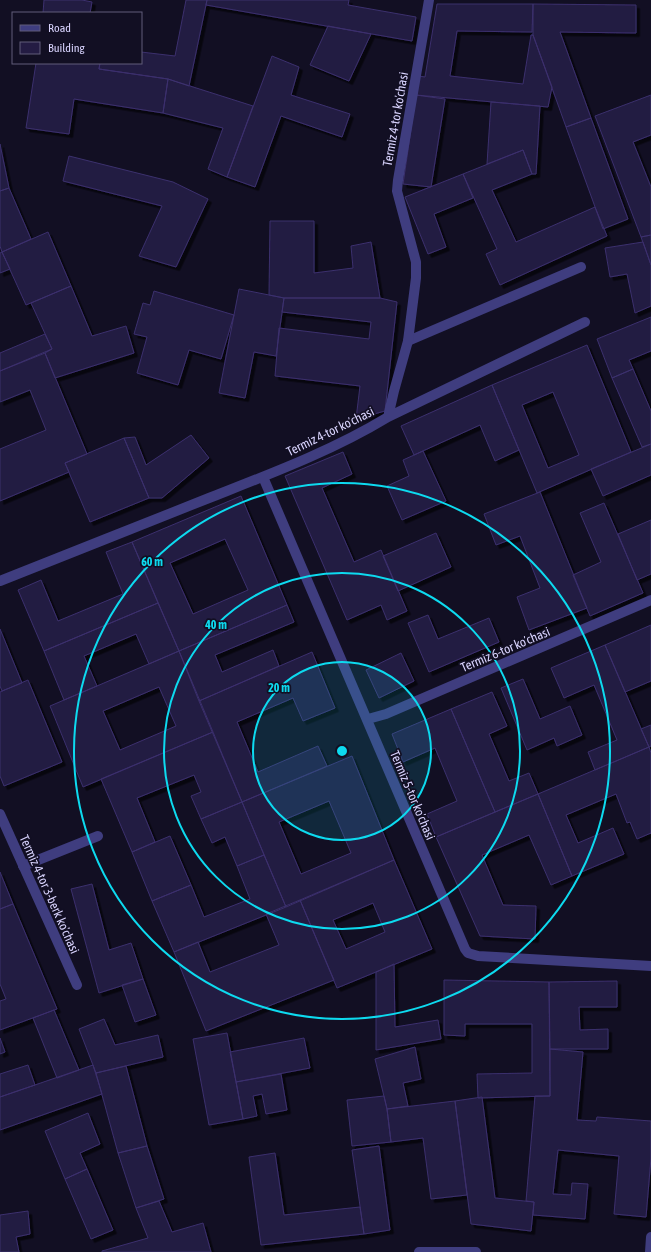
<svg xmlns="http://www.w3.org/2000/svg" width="651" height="1252" viewBox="0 0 651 1252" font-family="'Asap Condensed',sans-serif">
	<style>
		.building { fill: #241c43; stroke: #3b306d; fill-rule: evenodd; filter: url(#shadow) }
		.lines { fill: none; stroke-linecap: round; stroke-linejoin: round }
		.service { stroke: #3f3d7f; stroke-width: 10 }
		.minor { stroke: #3f3d7f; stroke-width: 10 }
		.ring { fill: none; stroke: #0ddaef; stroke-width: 2 }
		.labels { text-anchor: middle; stroke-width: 3.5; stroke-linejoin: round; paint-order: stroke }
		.street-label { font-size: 13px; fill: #d8d3fd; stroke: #120f23 }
		.centre { fill: #0ddaef; stroke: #120f23; stroke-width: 2 }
		.ring-label { font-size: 12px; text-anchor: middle; font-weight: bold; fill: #0ddaef; stroke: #120f23; stroke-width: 3.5; stroke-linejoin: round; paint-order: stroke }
	</style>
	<defs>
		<filter id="shadow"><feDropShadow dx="3.5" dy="3.5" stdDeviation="0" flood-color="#0009"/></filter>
	</defs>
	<rect width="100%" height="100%" fill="#120f23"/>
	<path class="building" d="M44,0H82L92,2L90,13H43Z
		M186,0H207L189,86L168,79L99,69L100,63H141V52L175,56Z
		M207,0H349L348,5L416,17L412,41L206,5Z
		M437,4H533L532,32L457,31L450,76L523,84L531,35H533L552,87L548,107L416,95L419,76L425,77Z
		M533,4L636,5V33L560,32L591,118L566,127L533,35Z
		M328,26L371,34L349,81L310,65Z
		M272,56L299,67L291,95L350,114L342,137L281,116L255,187L227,177Z
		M36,63H100L99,69L168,79L163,113L74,99L69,134L26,128Z
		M168,79L253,106L227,177L208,169L223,128L163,113Z
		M416,95L445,99L431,187L403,184Z
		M651,95V135L633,142L651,187V235L641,237L595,116Z
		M491,102L540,106L536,174H532L523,150L487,164Z
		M591,118L628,219L603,229L566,127Z
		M0,144L9,188L0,191Z
		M523,150L532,174L492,190L516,242L595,207L607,236L500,285L486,254L497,249L463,174Z
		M69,156L173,182L208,199L176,267L139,256L162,206L63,181Z
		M463,174L473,198L434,214L446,247L428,254L405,197Z
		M9,188L31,239L2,252L0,246V191Z
		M270,221H314V273L353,268L351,246L371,242L380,298H284L269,295Z
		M48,232L71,286L26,305L2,252Z
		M651,235V265L641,237Z
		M643,242L651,265V306L635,313L627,274L610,277L605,248Z
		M2,252L10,269L0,273V253Z
		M71,286L92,336L126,326L134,353L55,378L45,353L52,349L31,303Z
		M239,289L284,298L276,356L254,352L245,398L219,393Z
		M154,291L234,315L221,359L189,350L178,385L137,373L147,337L134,334L143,303L150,305Z
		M284,298H380L397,302L385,411L356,419L360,386L275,376L279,328L369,339L371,322L282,312Z
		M651,317V351L629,360L633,369L612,378L597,339Z
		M45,334L52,349L0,371V353Z
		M587,345L631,452L537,493L492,385ZM553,392L579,455L548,468L522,405Z
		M45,353L87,454L65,463L69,472L0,501V449L46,430L30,390L0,402V371Z
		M633,369L651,411V444L642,447L612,378Z
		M492,385L519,450L495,461L480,425L414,455L401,426Z
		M191,435L209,458L162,498H149L124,438L135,437L146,465Z
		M124,438L149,498L90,522L65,463Z
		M651,444V475L603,496L591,469Z
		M423,451L446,501L402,520L387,486L409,476L403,460Z
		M343,452L352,474L322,488L354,562L381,550L407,611L387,620L381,605L347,620L285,476Z
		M540,492L587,608L529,630L517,597L540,588L520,536L496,545L484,514Z
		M241,496L287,605L179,651L132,542ZM225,539L248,590L193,614L170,563Z
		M604,503L643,593L590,616L573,575L601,562L580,513Z
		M651,520V574L637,580L618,534Z
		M436,533L451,567L398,591L383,556Z
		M132,542L158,603L44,651L18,590L41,580L58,621L123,594L106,552Z
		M158,603L179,651L149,664L136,634L84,656L97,686L64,700L44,651Z
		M287,605L294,622L215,655L222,672L273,650L279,666L199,701L179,651Z
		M428,615L438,639L489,618L499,642L429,672L408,623Z
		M651,625V681L625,692L605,645Z
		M0,629L22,683L2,691L0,686Z
		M605,645L649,747L595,770L588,752L617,740L594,685L564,698L551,668Z
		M179,651L213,732L83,787L50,706ZM159,687L176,726L120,750L103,711Z
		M312,652L335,708L303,721L293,698L237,722L258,772L318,746L327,766L242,802L199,701Z
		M401,653L414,681L379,698L366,670Z
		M523,679L540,719L570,706L582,735L557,746L554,738L527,750L501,688Z
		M28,680L62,762L4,786L0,776V692Z
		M492,692L507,726L489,734L509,781L529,773L538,794L495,812L451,709Z
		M451,709L495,812L436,837L427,814L457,801L435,748L403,762L392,734Z
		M651,725V746L649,747L641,729Z
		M213,732L242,802L201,819L191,796L201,792L194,775L137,798L155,842L132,852L101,779Z
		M649,747L651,753V834V833L637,839L630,822L627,823L616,794L566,815L578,843L613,828L624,854L572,876L538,794Z
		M352,756L394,860L286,907L242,802ZM329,801L351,853L301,874L279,822Z
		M538,794L572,876L551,885L529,835L482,855L503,905L536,906L535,939L480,936L436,837Z
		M242,802L264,855L237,866L225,837L212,843L201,819Z
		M170,836L191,885L152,901L132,852Z
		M264,855L286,907L174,952L152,901L191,885L204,917L250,899L237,866Z
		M394,860L432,949L337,988L300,900ZM373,903L385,932L346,949L333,920Z
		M0,872L13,904L0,909Z
		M92,884L109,950L131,943L143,979L99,993L71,889Z
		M300,900L334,980L206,1031L174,952L198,942L210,972L279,945L266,914Z
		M13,904L57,1009L0,1030V1001L6,999L0,984V909Z
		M394,964L395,1027L438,1020L441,1039L376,1050V972Z
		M143,979L156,1015L135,1022L122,985Z
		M444,980L549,982L550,1096L478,1098L477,1074L532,1073V1024H465V1036L444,1035Z
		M617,981V1007H579L580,1030L608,1029V1049H550L549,982Z
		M54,1010L79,1070L57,1078L33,1018Z
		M104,1019L115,1045L158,1035L163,1057L96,1073L79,1029Z
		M227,1033L243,1119L209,1125L193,1039Z
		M0,1038L5,1052L0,1054Z
		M304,1038L310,1068L236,1082L230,1052Z
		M415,1047L421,1079L403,1083L408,1106L387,1109L375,1059Z
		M550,1049L583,1052L577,1120L596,1121L597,1117L651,1121V1158L646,1217L614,1214L619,1156L558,1150L553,1194L571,1195L572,1183L588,1184L585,1219L533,1215L534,1202L526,1201L535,1096H550Z
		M28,1065L35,1085L0,1097V1074Z
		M93,1065L102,1094L0,1130V1097Z
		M126,1066L147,1146L118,1153L96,1073Z
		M281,1074L287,1110L266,1114L262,1094L253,1096L257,1116L243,1119L236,1082Z
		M384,1096L387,1109L391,1142L352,1146L347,1100Z
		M482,1097L495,1198L534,1202L531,1231L471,1224L455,1101Z
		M455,1101L467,1195L431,1199L423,1138L391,1142L387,1109Z
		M88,1113L100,1144L80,1153L87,1169L65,1179L45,1131Z
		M147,1146L164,1199L136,1208L118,1153Z
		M379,1146L390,1230L364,1234L352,1150Z
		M275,1153L284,1215L360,1207L364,1234L261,1245L249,1157Z
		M87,1169L113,1230L91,1239L65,1179Z
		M159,1201L172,1232L203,1223L211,1252H102V1251L148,1238L136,1208Z
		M28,1211L30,1234L16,1237L19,1252H0V1215Z"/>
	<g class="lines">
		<path class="service" d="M408,341L581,267
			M23,866L98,836"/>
		<path class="minor" d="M388,417L585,322
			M263,477L465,949L468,953L478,956L651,966
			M0,581C70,553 139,526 209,498C270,474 332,451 388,417L394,391L408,341L416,278V262L397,191L398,180L429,0
			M368,719L386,714L651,600
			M0,814L77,985
			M419,1252H476
			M650,1252L651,1237"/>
	</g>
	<circle cx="342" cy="751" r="89" fill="#0ddaef" fill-opacity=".12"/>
	<g class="ring">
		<circle cx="342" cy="751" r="89"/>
		<circle cx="342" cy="751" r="178"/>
		<circle cx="342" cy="751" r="268"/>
	</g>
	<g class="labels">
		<g class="street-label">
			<text transform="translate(395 119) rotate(-80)" y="5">Termiz 4-tor koʼchasi</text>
			<text transform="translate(330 431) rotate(-26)" y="5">Termiz 4-tor koʼchasi</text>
			<text transform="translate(505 649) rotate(-23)" y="5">Termiz 6-tor koʼchasi</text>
			<text transform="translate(413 795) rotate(67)" y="5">Termiz 5-tor koʼchasi</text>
			<text transform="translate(50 894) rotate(66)" y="5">Termiz 4-tor 3-berk koʼchasi</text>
		</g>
	</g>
	<circle cx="342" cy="751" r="6" class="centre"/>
	<g class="ring-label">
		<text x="152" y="566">60 m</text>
		<text x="216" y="629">40 m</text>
		<text x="279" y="692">20 m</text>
	</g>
	<rect x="12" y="12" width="130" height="52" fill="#120f23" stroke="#615d7a"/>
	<rect x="20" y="25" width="20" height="6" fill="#3f3d7f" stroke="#615d7a"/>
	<text x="48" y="32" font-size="12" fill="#d8d3fd">Road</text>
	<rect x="20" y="42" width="20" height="12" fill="#241c43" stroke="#615d7a"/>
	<text x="48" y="52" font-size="12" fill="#d8d3fd">Building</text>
</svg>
